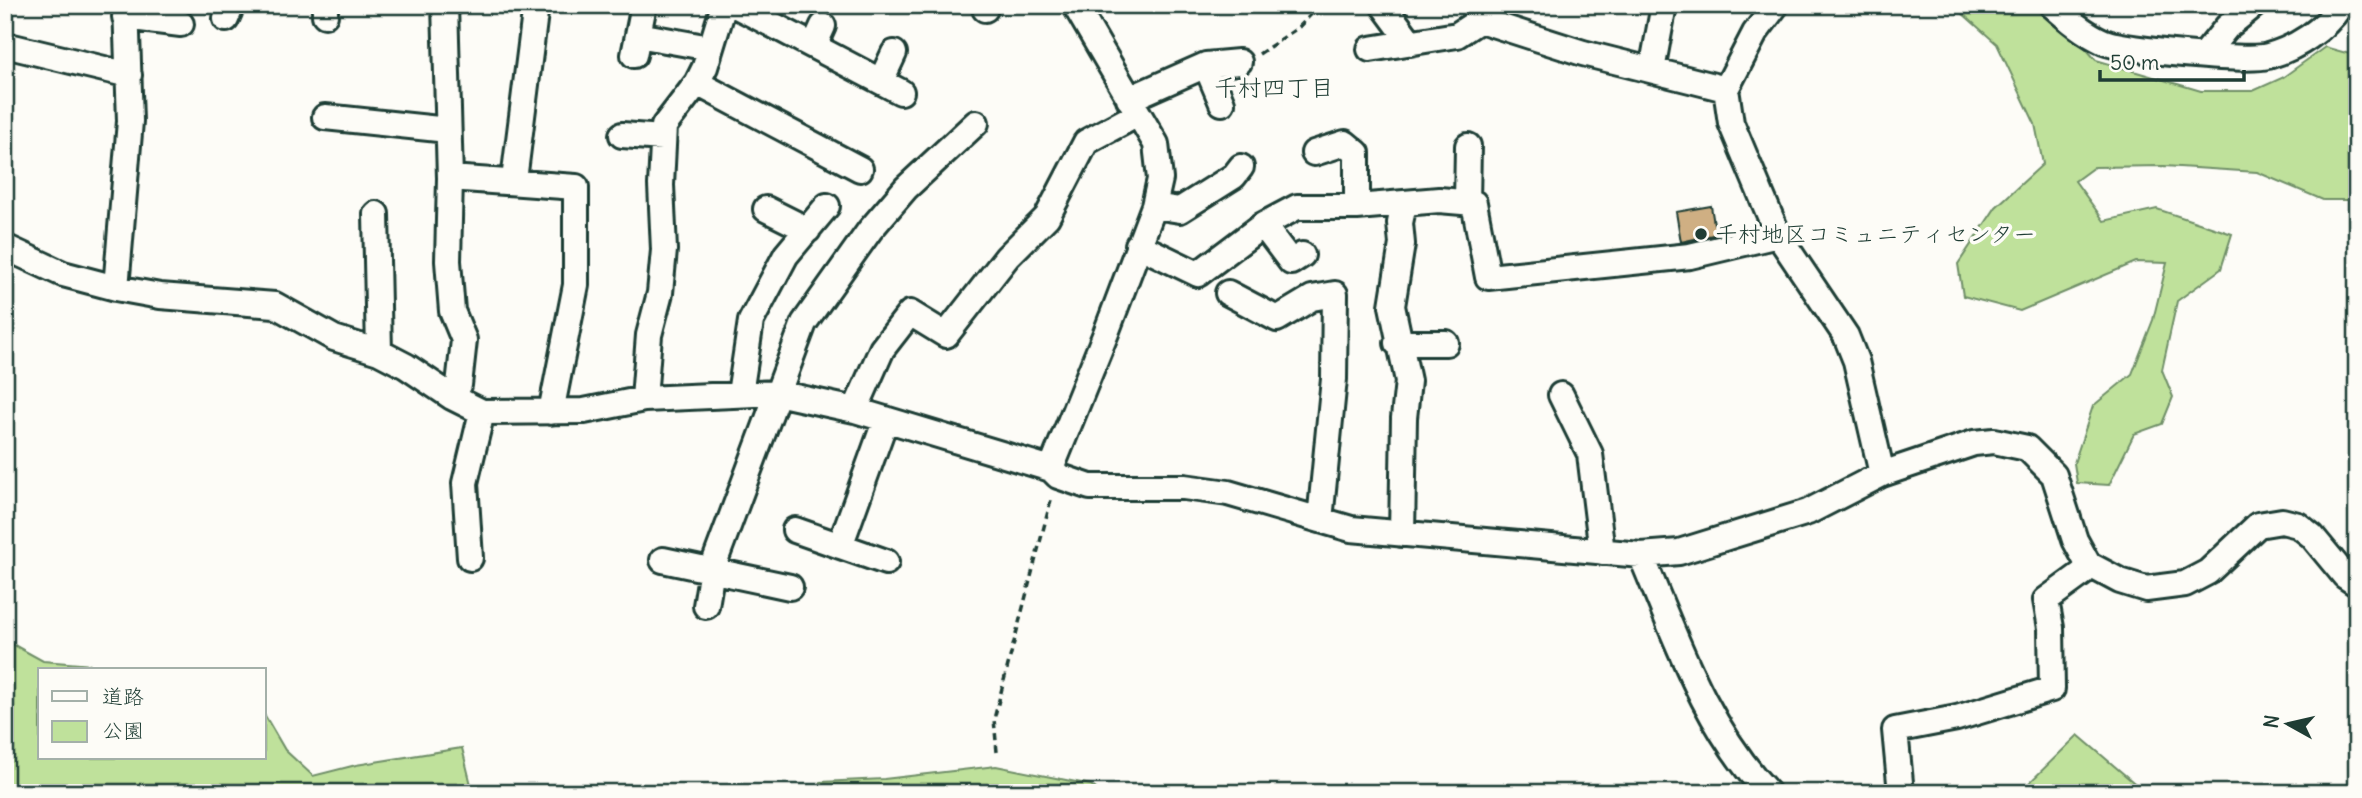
<svg xmlns="http://www.w3.org/2000/svg" width="2362" height="798" viewBox="0 0 2362 798" font-family="Delius,'Klee One',sans-serif">
	<style>
		.green { fill: #bfe19b; stroke: #6f8f68; stroke-width: 2 }
		.building { fill: #cfaf83; stroke: #1f3d34; stroke-width: 2 }
		.lines { fill: none; stroke-linecap: round; stroke-linejoin: round }
		.minor-casing { stroke: #1f3d34; stroke-width: 30 }
		.path { stroke: #1f3d34; stroke-width: 3.5; stroke-dasharray: 7 5; stroke-linecap: butt }
		.minor { stroke: #fdfcf7; stroke-width: 24 }
		.poi-dot { fill: #1f3d34; stroke: #fdfcf7; stroke-width: 2.5 }
		.labels { text-anchor: middle; stroke-width: 7; stroke-linejoin: round; paint-order: stroke }
		.poi-label { font-size: 23px; fill: #1f3d34; stroke: #fdfcf7; text-anchor: start }
		.neighbourhood-label { font-size: 24px; fill: #1f3d34; stroke: #fdfcf7 }
	</style>
	<rect width="100%" height="100%" fill="#fdfcf7"/>
	<filter id="ink" filterUnits="userSpaceOnUse"><feTurbulence type="fractalNoise" baseFrequency=".0143" numOctaves="2"/><feDisplacementMap in="SourceGraphic" scale="14" xChannelSelector="R" yChannelSelector="G"/><feConvolveMatrix kernelMatrix="1 2 1 2 8 2 1 2 1" color-interpolation-filters="sRGB"/></filter>
	<g filter="url(#ink)">
		<path class="green" d="M1953,5H2047L2096,60L2201,91H2253L2282,78L2325,47L2357,56V200H2323L2257,172L2164,166L2094,167L2075,181L2104,221L2157,209L2232,234L2221,269L2177,301L2162,370L2173,397L2162,424L2134,434L2109,485L2077,483L2074,463L2093,406L2132,374L2153,320L2167,263L2136,262L2020,311L1963,296L1958,264L1996,207L2043,164L2035,124L1997,44Z
			M5,640L43,661L154,670H40V758H264V714L285,750L313,776L356,765L462,748L473,793H5Z
			M2078,735L2146,793H2019Z
			M996,766L1091,785L1101,793H817L821,782L884,779Z"/>
		<path class="building" d="M1711,206L1714,224L1721,226L1722,233L1681,242L1676,212Z"/>
		<g class="lines">
			<g class="minor-casing">
				<path id="minor" d="M445,5L450,178L448,261L452,311L464,340L459,385L452,397
					M735,5L901,92
					M1383,5L1411,43
					M1776,5L1755,33L1726,89L1731,123L1778,235L1846,336L1856,361L1882,474
					M2052,5C2069,20 2084,33 2104,42C2124,50 2248,62 2268,56C2297,48 2324,30 2341,5
					M985,9L986,5
					M325,15V5
					M125,17L181,24
					M226,19L232,5
					M638,35L710,48
					M5,45L129,75
					M814,46L823,26
					M1370,49L1457,35L1480,20L1583,53L1726,89
					M2205,54L2227,27L2254,5
					M634,55L644,5
					M1206,65L1222,103
					M1652,70L1664,5
					M881,81L894,53
					M697,83L860,169
					M1129,99L1206,65L1239,62
					M325,117L448,130
					M622,135L663,138
					M1314,153L1345,143L1357,153V207
					M450,178L576,187V285L551,412
					M514,180L536,5
					M1467,203L1468,146
					M1154,206L1180,210L1234,176L1241,167
					M766,209L808,230
					M376,214L379,352
					M1263,225L1291,262L1302,255
					M1138,245L1198,274L1263,225L1297,207H1357L1439,200L1474,203L1488,277L1690,256L1778,235
					M5,247L63,274L116,288L160,296L275,305L334,338L379,352L406,366L452,397L482,412L584,411L644,399L777,393L855,410L1051,469L1058,476L1090,487H1184L1228,493L1351,529L1641,555L1679,552L1808,512L1882,474L1974,443L1994,441L2027,448L2054,475L2075,540L2088,564L2120,581L2146,589L2185,584L2208,572L2258,525L2282,521L2298,525L2312,536L2345,576L2357,584
					M116,288L130,121L126,5
					M1228,293L1277,319L1312,298L1335,294L1334,379L1320,520
					M1397,343H1446
					M740,394L751,321L786,255L827,206
					M1561,395L1590,454L1602,552
					M644,399L649,335L660,293L664,250L661,185L664,126L697,83L705,67L724,5
					M855,410L882,349L910,313L946,335L1007,257L1047,217L1086,142L1138,114
					M1051,469L1106,333L1154,206L1160,179L1156,144L1075,5
					M795,530L886,562
					M1402,534L1404,418L1408,381L1392,306L1402,244L1400,223L1404,204
					M840,546L886,419
					M1641,555C1676,638 1705,726 1768,793
					M470,558L465,483L482,412
					M663,560L790,587
					M706,606L712,569L804,323L870,230L906,188L976,123
					M1901,793L1895,730L1957,718L2052,689L2051,628L2046,600L2083,573L2088,564"/>
			</g>
			<path class="path" d="M1259,54L1299,27L1320,5
				M997,752L994,719L1052,496"/>
			<use href="#minor" class="minor"/>
		</g>
	</g>
	<circle class="poi-dot" cx="1701" cy="234" r="7"/>
	<g class="labels">
		<g class="poi-label">
			<text x="1715" y="242">千村地区コミュニティセンター</text>
		</g>
		<g class="neighbourhood-label">
			<text x="1274" y="96">千村四丁目</text>
		</g>
	</g>
	<rect width="2362" height="798" fill="none" stroke="#fdfcf7" stroke-width="28"/>
	<rect x="14" y="14" width="2334" height="770" fill="none" stroke="#1f3d34" stroke-width="2.5" filter="url(#ink)"/>
	<rect x="38" y="668" width="228" height="91" fill="#fdfcf7" stroke="#a4b0a9" stroke-width="2"/>
	<rect x="52" y="691" width="35" height="10" fill="#fdfcf7" stroke="#a4b0a9" stroke-width="2"/>
	<text x="102" y="704" font-size="21" fill="#1f3d34">道路</text>
	<rect x="52" y="721" width="35" height="21" fill="#bfe19b" stroke="#a4b0a9" stroke-width="2"/>
	<text x="102" y="738" font-size="21" fill="#1f3d34">公園</text>
	<g transform="translate(2288 724) rotate(278)" stroke="#fdfcf7" stroke-width="5" paint-order="stroke">
	<path d="M0-5L12 26L0 18L-12 26Z" fill="#1f3d34"/>
	<text y="-10" font-size="19" font-weight="bold" text-anchor="middle" fill="#1f3d34">N</text>
	</g>
	<path d="M2100 70v10h144v-10" fill="none" stroke="#1f3d34" stroke-width="3.5"/>
	<text x="2110" y="70" font-size="21" fill="#1f3d34" stroke="#fdfcf7" stroke-width="5" paint-order="stroke">50 m</text>
</svg>
